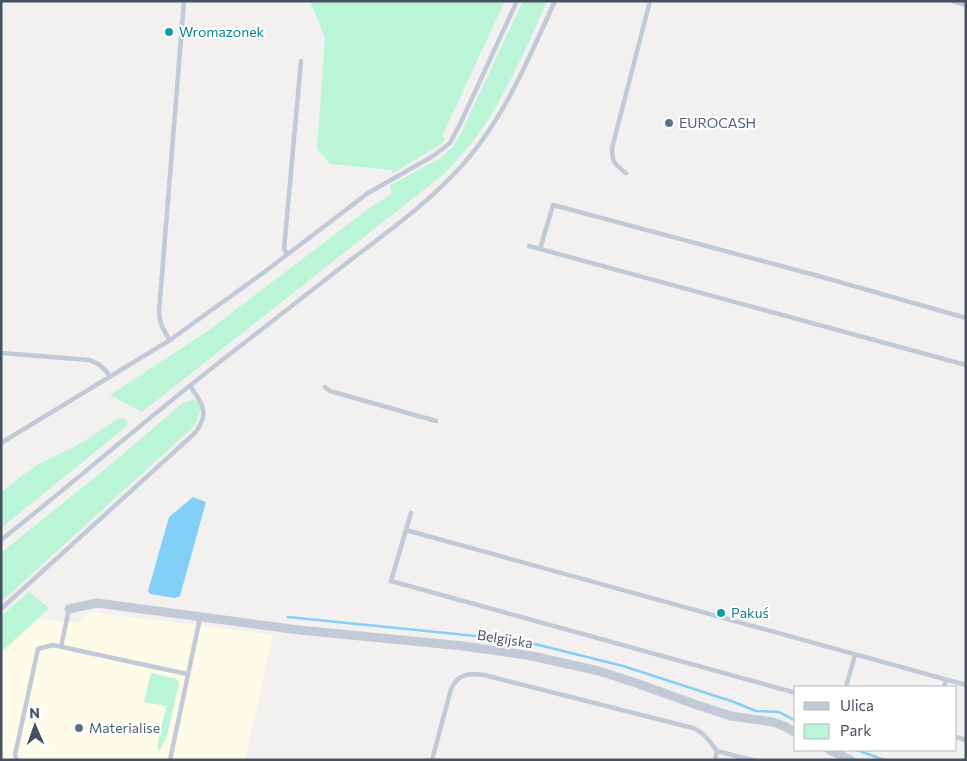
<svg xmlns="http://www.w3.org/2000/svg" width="967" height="761" viewBox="0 0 967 761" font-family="Commissioner,sans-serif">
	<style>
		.commercial { fill: #fefbe9 }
		.green { fill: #baf5d8 }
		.water { fill: #82d0f7 }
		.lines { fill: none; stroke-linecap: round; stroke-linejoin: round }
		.stream { stroke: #82d0f7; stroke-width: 2.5 }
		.lane { stroke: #c2cad7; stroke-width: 4.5 }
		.street { stroke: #c2cad7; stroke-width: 9 }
		.culture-dot { fill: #0f9aa8; stroke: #fff; stroke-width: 2 }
		.service-dot { fill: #5c6f8a; stroke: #fff; stroke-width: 2 }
		.labels { text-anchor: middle; stroke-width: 4; stroke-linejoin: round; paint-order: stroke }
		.culture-label { font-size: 14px; fill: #0d838f; stroke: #fff; text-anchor: start }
		.service-label { font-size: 14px; fill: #4e5e75; stroke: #fff; text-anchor: start }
		.street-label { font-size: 14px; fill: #465060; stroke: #fff }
	</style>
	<rect width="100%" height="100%" fill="#f3f0f0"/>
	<path class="commercial" d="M90,612L273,635L245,760H1V652L39,619L77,623Z"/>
	<path class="green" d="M310,1H505L442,136L445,140L440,145L393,173L391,170L331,164L317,149L325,38Z
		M523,1H547C530,40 513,79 491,115C478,136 461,156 444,174L142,412L110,395L209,330L371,207L392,194L389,186L440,158L453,147L461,133Z
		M192,400L198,402L201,409L196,423L191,429L1,602V553L99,474L183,403Z
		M121,418L126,420L128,423L127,426L1,528V492L35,466L78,445L116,420Z
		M29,592L49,608L1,652V616Z
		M151,673L174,678L177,680L179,683L167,736L158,753V742L166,706L144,702Z"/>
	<path class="water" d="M193,497L206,502L180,596L175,598L150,594L148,591L169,517Z"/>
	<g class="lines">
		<path class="stream" d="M288,617L476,636L531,643L623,666L734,702L756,711L779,712L796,721
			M857,750L884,760"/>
		<path class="lane" d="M953,1L966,5
			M626,173C614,164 612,162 612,148L650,1
			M529,246L966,365
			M540,249L553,205L815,275L966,318
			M287,254L284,249L301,61
			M170,340C164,331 159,323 159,312L184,1
			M1,353L89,360C99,363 105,368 110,377
			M325,387L330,391L436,421
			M1,443L170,340L263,273L368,193L433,156L450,143L461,122L517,1
			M411,513L391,581L796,693
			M406,530L966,685
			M1,540C82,476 160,407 243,344C278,317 313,289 348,262C389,231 431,201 465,162C506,115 529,57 555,1
			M1,609L195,433C210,413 203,404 190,386
			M61,647L69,609
			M846,687L855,655
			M944,687L946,680
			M956,737L966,740
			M17,760L15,755L38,649L53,645L187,674
			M170,760L200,618
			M432,760L451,689C458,674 468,673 484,675L693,728C704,732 710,742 717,751
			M715,760L717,751L752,760"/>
		<path class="street" d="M69,609L97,603L299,630L463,646L532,656L599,671L636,683L697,705L731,716L773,722L784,726L796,733
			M829,750L851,760"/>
	</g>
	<g class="culture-dot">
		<circle cx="169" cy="32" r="5"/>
		<circle cx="721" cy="613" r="5"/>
	</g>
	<g class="service-dot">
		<circle cx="669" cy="123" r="5"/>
		<circle cx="79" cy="728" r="5"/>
	</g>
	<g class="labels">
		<g class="culture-label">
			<text x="179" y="37">Wromazonek</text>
			<text x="731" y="618">Pakuś</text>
		</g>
		<g class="service-label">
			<text x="679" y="128">EUROCASH</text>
			<text x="89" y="733">Materialise</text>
		</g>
		<g class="street-label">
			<text transform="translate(505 639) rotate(9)" y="5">Belgijska</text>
		</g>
	</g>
	<rect width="967" height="761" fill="none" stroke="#465060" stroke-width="5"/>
	<rect x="794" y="686" width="162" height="65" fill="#ffffff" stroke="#b5b9bf"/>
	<rect x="804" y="702" width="25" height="8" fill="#c2cad7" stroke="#b5b9bf"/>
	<text x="840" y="711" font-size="15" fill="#465060">Ulica</text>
	<rect x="804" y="724" width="25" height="15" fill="#baf5d8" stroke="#b5b9bf"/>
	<text x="840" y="736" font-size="15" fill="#465060">Park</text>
	<g transform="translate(35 726) rotate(358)" stroke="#ffffff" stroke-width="4" paint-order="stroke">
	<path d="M0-4L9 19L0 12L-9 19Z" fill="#465060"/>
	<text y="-8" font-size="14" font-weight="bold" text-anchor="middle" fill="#465060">N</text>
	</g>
</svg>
